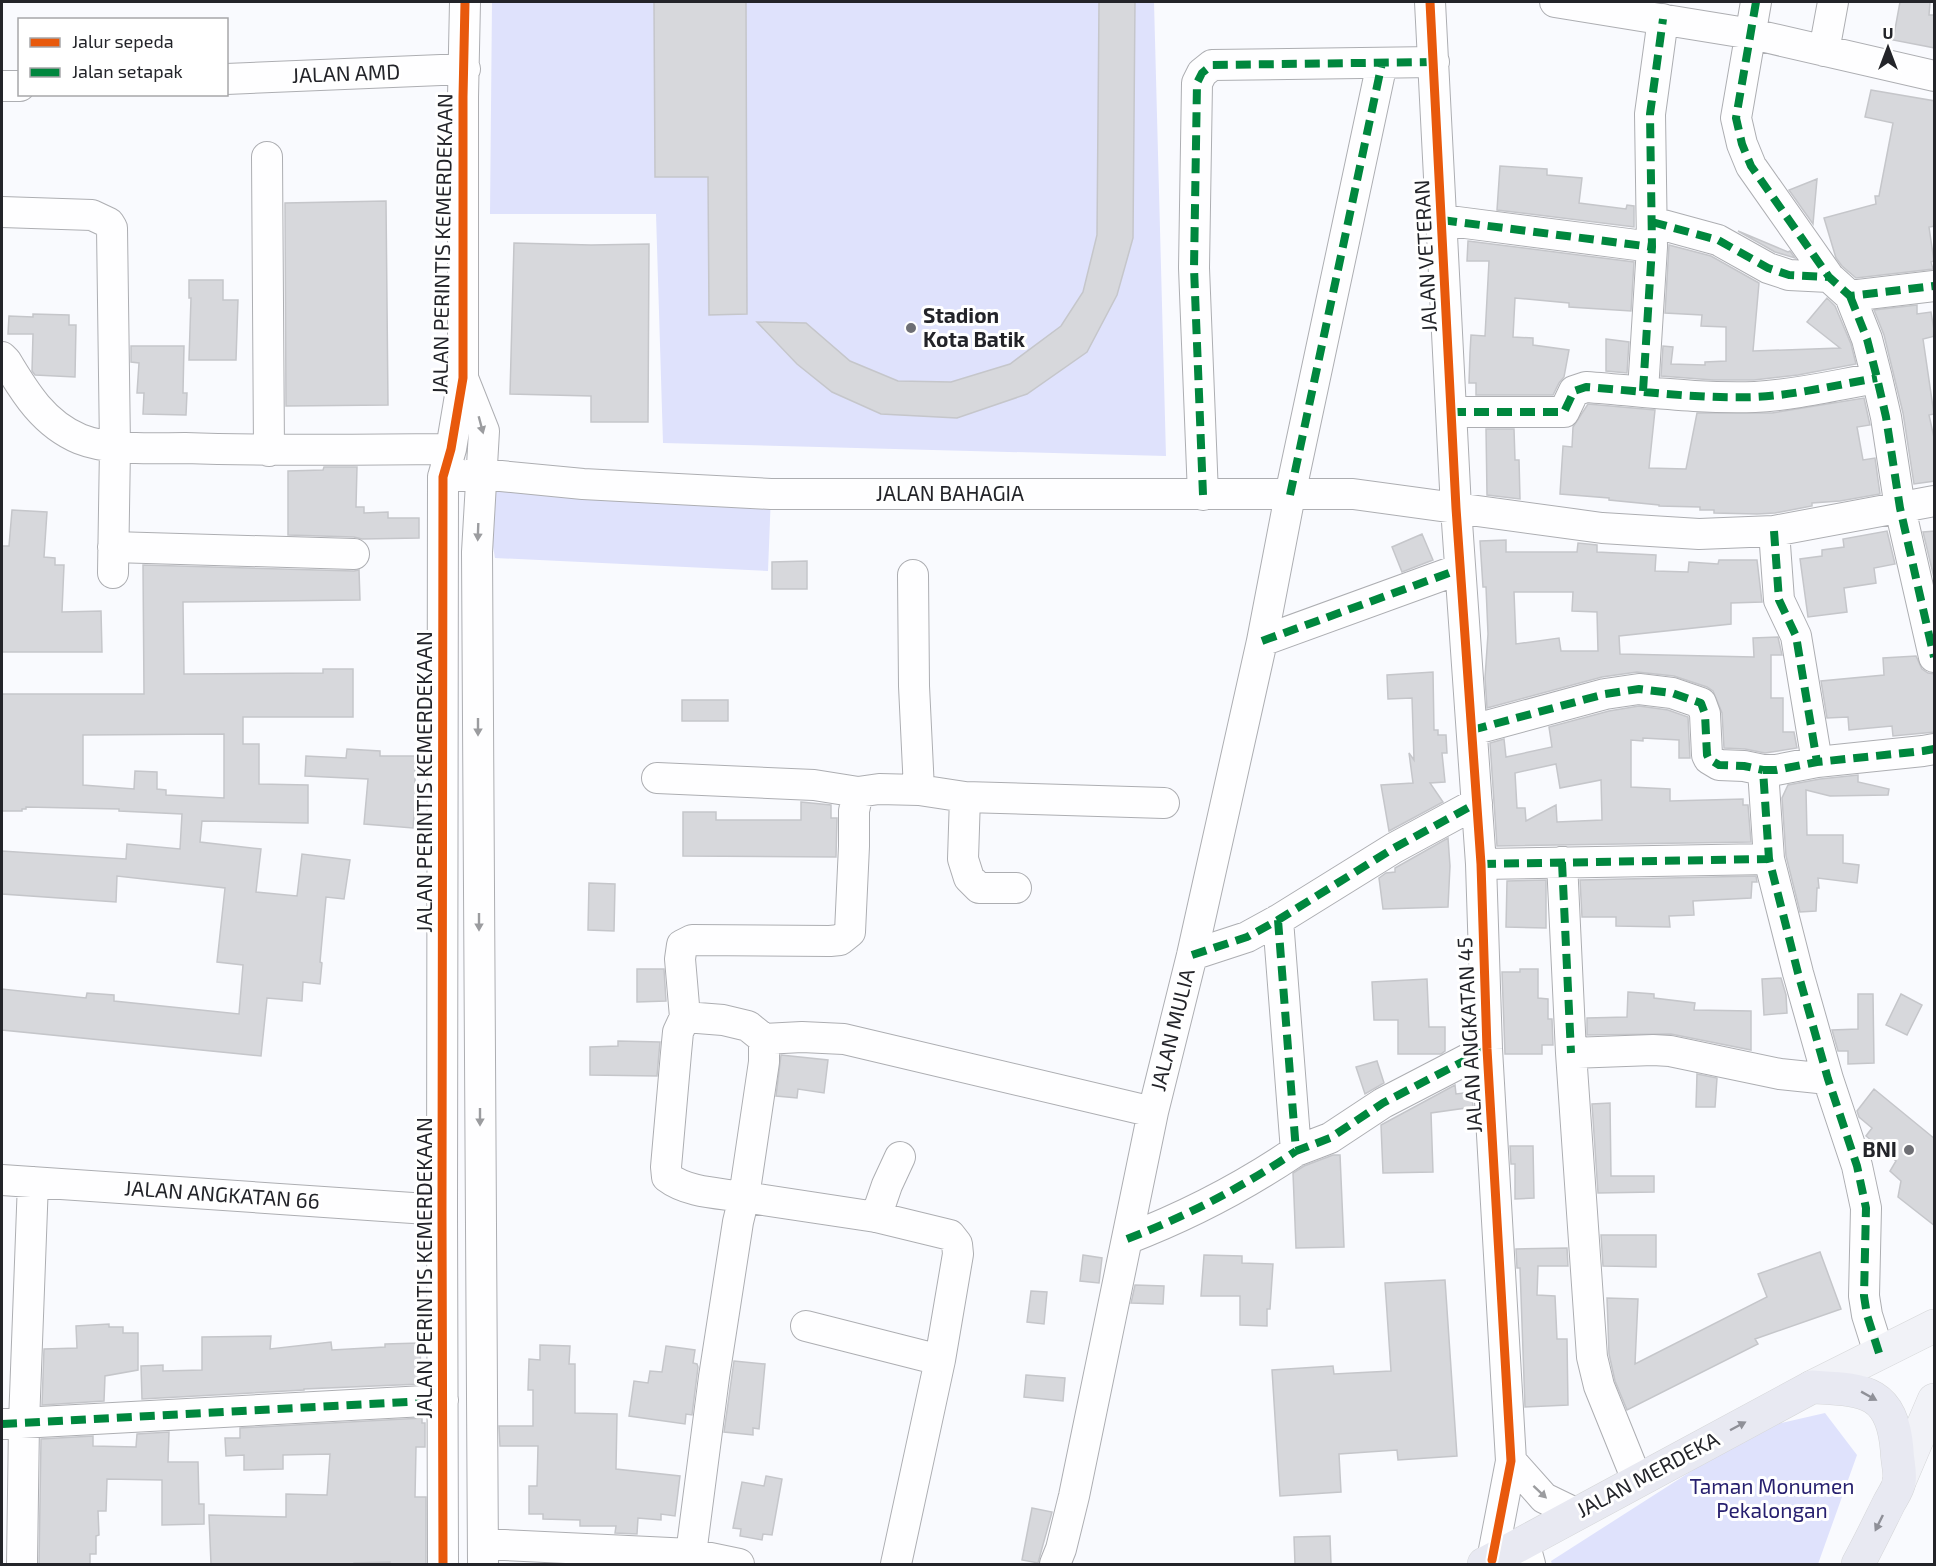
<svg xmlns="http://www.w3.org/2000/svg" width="1936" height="1566" viewBox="0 0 1936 1566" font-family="'Exo 2',sans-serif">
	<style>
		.green { fill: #dfe2fc }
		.building { fill: #d7d8dc; stroke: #c5c6ca; stroke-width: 1.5; fill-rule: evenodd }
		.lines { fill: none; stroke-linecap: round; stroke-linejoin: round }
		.minor-casing { stroke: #adaeb2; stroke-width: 32 }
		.major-casing { stroke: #d5d6d8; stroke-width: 34 }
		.highway-casing { stroke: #d5d6d8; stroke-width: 34 }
		.minor { stroke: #fefeff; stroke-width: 30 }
		.major { stroke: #f1f2f7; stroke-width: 33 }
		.highway { stroke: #e8e9f2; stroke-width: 33 }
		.quiet { stroke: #00873e; stroke-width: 8; stroke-dasharray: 15 8; stroke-linecap: butt }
		.cycleway-casing { stroke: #fff; stroke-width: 13 }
		.cycleway { stroke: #e8590c; stroke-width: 9 }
		.oneway { fill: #9b9c9f }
		.oneway2 { fill: #8f9098 }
		.poi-dot { fill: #6e6f74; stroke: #fff; stroke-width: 2 }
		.labels { text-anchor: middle; stroke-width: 6; stroke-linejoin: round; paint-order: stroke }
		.street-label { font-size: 21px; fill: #232429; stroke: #fff }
		.poi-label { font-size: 21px; font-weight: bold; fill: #232429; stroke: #fff; text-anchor: start }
		.park-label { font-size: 21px; fill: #27206f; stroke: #fff }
	</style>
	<rect width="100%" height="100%" fill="#f9fafe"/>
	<path class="green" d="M492,2H1154L1166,456L663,443L656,214H490Z
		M480,474L771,494L768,571L495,558Z
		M1825,1413L1857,1455L1818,1564H1552L1551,1561L1701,1465L1772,1425Z"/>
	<path class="building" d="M654,2H746L747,314L709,315L708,177H655Z
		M1099,2H1135L1133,238L1117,295L1087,352L1027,394L957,418L881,414L832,392L797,364L757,322L806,323L850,361L898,381L951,382L1010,364L1061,326L1083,292L1097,235Z
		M1900,2H1930L1929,15H1935V48L1893,40Z
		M1871,90L1935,101V226L1929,227L1934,261L1931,262L1933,269L1856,278L1842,266L1836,258L1824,218L1876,204L1875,196H1879L1893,123L1865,117Z
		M1500,166L1547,169V175L1582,178L1579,203L1626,209L1627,205L1634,206V227L1497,210Z
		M1817,179L1813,224L1789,190Z
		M386,201L388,405L286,406L285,203Z
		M1738,231L1788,252L1790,251L1795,258L1775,252Z
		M1468,241L1634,262L1631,311L1569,307V303L1515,298L1513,337L1533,338V345L1569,350L1564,377L1559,383L1553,395H1476V383H1469L1470,353L1471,335L1485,336L1489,261H1467Z
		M514,243L591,245L649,244L648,422H591V396L510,394Z
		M1669,245L1711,256L1759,283L1753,351L1840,348L1807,322L1827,298L1835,306L1851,344L1856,364L1798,375L1754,380H1713L1661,376L1663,346L1673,347L1671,364L1705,365V362L1726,361V327L1701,326L1702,315L1665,313Z
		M189,280H223V300H238L236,360H189L191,298H189Z
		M1917,305V314L1931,312L1935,336L1923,339L1934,414L1929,415L1935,442V481L1914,484L1903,413L1884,335L1874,310Z
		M33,314L69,315V325H76L75,377L35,375L32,371L33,334H8L9,316L33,317Z
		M1606,339L1629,342L1627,373L1606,371Z
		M131,346H184L183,393H187L186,415L143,414L144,393H137L139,363L131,362Z
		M1864,398L1870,425L1857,427L1863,460L1875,458L1880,494L1840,501L1812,503V506L1775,513L1757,514L1714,513V510H1700V507L1659,506V505L1609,500V498L1560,494L1563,446L1572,447L1573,427L1588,404L1655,410L1649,468L1686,469L1697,413H1772Z
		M1486,429H1514L1515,460H1519L1520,499L1487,495Z
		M324,467H357L356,507H364V513L388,512V518H419V538L362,539L354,537L288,535V471L323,470Z
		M12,510L47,512L44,557L55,558V565H64L62,612L101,611L102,652H2V546H9Z
		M1887,531L1895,564L1874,568L1876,583L1844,588L1847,612L1808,617L1800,559L1822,556V550L1844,547L1843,539Z
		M1935,531V582L1923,532Z
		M1422,534L1433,560L1402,572L1392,547Z
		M1506,540V552H1577L1578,543L1597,545V552L1656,555L1655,571L1688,572L1689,562L1718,564L1719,560H1757L1762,602L1731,603V624L1619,636L1620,654L1754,657L1753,638L1778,637L1782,655H1771V698H1783V732H1794L1797,748L1765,753L1745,749L1724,748L1722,713L1713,691L1707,687L1674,676L1637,672L1602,677L1487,708L1485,678L1488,634L1486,587H1483L1480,541ZM1514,592H1573L1572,611L1597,612L1598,651H1561L1559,638L1516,644Z
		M807,561V589H772V562Z
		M143,565L354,571L359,570L360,600L183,602L184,674L323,673V669H353V717H243V744H259V784L308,785V823L202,821L200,842L261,849L256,892L297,896L302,854L350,860L344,899L326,897L320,962L322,963L320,984L303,982L302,1001L267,998L261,1056L2,1030V989L86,998L87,993L114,995V1001L239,1014L243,965L217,962L225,888L117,876L116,902L2,894V851L126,859L127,844L180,849L182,814L119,811V809L26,807V809H22V811H2V694H144ZM224,734V798L166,795V790L157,789V772L135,771L134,789L83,785V735Z
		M1916,656L1922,669L1928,673L1935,674V732L1893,736L1892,726L1849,730L1848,717L1827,718L1821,681L1884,675L1883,658Z
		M1433,672L1434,730H1438V735H1446L1447,753H1442L1445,782L1430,783L1443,802L1389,831L1381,785L1413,783L1409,753L1414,760L1412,698L1388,699L1387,675Z
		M682,700H728V721H682Z
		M1639,706L1668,710L1688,717L1690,758H1679V740L1643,738V741L1631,740V787L1670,789V801L1743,799V805H1748L1751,842L1497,846L1490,743L1504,739L1506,757L1552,747L1549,727L1609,711ZM1556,764L1560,788L1601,780L1602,820L1557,822L1556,805L1526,821L1525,808H1517L1515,773Z
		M347,749L380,751V756H415V790H416L413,828L364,824L368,779L305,776L306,756L346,758Z
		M1858,775V782L1889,789L1888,795L1830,796L1806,790L1807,835H1843V863L1859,865L1857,883L1818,878L1819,888H1817L1816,911L1800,912L1786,856L1782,798L1788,785L1820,779Z
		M801,802L831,805V818H837L836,857L683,856V812H716V820H801Z
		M1448,838L1450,866L1448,907L1383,909L1379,878L1386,873L1395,872V868Z
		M1756,876L1757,882H1752L1751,898L1693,901L1694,915L1669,916L1670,927L1616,926V917H1582L1580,880Z
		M1546,880V928L1506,927L1507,881Z
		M589,883L615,884L614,931L588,930Z
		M637,969H664L666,1001L637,1002Z
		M1520,969H1538V998L1548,999V1019H1552L1553,1045H1542V1054H1505L1502,972H1520Z
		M1781,978L1786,995L1787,1013L1764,1015L1762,979Z
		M1427,979L1429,1027H1445V1051L1441,1054H1398V1020H1374L1372,982Z
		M1628,992L1654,994V998L1695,1003L1694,1010L1751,1011V1050L1671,1034L1587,1035V1018L1627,1017Z
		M1858,994H1873L1874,1063L1848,1064V1051H1838L1832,1030L1858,1029Z
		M1901,994L1922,1005L1907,1035L1886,1025Z
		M618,1041L660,1042L657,1076L590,1075V1047L618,1046Z
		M781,1055L828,1060L824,1093L798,1089L797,1098L776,1096Z
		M1377,1061L1384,1083L1365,1094L1356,1067Z
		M1697,1074L1717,1078L1715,1107H1696Z
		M1455,1085L1456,1094L1472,1092L1473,1107L1431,1113L1433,1172L1383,1173L1381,1125Z
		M1874,1089L1935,1139V1226L1898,1197L1901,1181L1890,1171L1896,1161L1866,1136L1872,1128L1859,1117L1857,1111Z
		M1610,1103L1611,1176H1654V1192L1598,1193L1592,1104Z
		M1510,1146H1533L1534,1198L1515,1199V1164H1511Z
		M1333,1155H1340L1344,1247L1296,1248L1293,1173L1304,1166Z
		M1601,1235H1656V1267L1603,1266Z
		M1567,1248L1568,1266H1538L1537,1295L1555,1296L1557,1339H1567L1568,1405L1525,1407L1520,1268H1517L1516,1249Z
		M1820,1252L1841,1309L1755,1339L1758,1344L1627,1410L1615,1381L1609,1354L1607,1298L1638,1299L1635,1364L1767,1297L1758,1274Z
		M1083,1255L1102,1258L1099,1283L1080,1281Z
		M1204,1255L1242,1256V1263L1273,1264L1270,1309H1267V1326L1240,1325V1296H1201Z
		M1445,1280L1457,1456L1398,1460L1397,1450L1339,1454L1341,1492L1280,1496L1272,1370L1333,1366L1334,1374L1391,1371L1385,1283Z
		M1135,1285L1164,1286L1163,1304L1131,1303Z
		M1031,1291L1047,1292L1044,1324L1027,1322Z
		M109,1324V1327H123V1333H138V1370L105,1376L104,1401L42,1405L44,1349L77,1348L76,1326Z
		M271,1336L270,1349L331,1342L332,1350L385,1347V1344L420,1343L421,1384L304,1389V1390L142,1399L141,1366L163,1365V1371L202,1370V1337Z
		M540,1345L570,1346L569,1364H575V1413L617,1414L616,1469L680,1476L675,1516L661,1514V1520L638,1518L637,1534L615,1533L616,1526H580V1520L543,1519V1514H529V1486H537L538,1446H500L499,1426H533V1390H528L529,1359L540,1360Z
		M666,1346L695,1350L693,1363L697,1364L698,1367L692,1415L686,1414L685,1424L629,1416L634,1381L648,1383L650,1371L662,1372Z
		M734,1361L765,1364L759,1429L753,1428V1435L724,1432Z
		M1026,1375L1065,1378L1063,1401L1024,1397Z
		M422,1418V1423H425V1447H416L415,1497H426V1564H390V1562L354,1563V1564H211L209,1515L286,1517V1494L327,1495L330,1454L283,1455V1469L244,1470V1455L226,1456L225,1438H240V1428Z
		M169,1432L168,1462H198L199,1504H204V1524L162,1525V1480L107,1479L106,1511H98L99,1535L96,1536V1554H90V1564H39L41,1439L93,1436V1446L136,1447L137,1434Z
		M766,1476L782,1479L772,1535L763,1534L762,1540L740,1536L741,1529L733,1528L742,1482L764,1486Z
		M1032,1508L1052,1512L1038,1563L1022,1560Z
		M1330,1536L1331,1564H1295L1294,1537Z"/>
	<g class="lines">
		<g class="minor-casing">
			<path id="minor" d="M1430,2L1456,508L1481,864L1487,1049L1511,1461L1492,1560
				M1555,2L1752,34L1934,76
				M1756,2L1736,118L1742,144L1751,166L1829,277L1850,296L1934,286
				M1824,51L1833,2
				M226,79L465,69
				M2,86H20
				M267,157L269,451
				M2,212L92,215L109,223L112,228L115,447L113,573
				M1442,220L1652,247
				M1652,222L1718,240L1768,268L1789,275L1829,277
				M1850,296L1867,339L1877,378L1886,417L1900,508L1934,657
				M2,357L6,361C25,393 44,424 80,439C110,451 153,448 185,448C273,451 362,450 451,449
				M463,378L484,431L477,552L483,1564
				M1643,391L1652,247L1650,114L1663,19
				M1451,412H1564L1574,391L1586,387C1642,391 1698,399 1755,397C1796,395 1836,385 1877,378
				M443,477L480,474L583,484L771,494H1353L1602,528L1699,534L1774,531L1934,501
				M1203,495L1194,268L1197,83L1202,73L1212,65L1434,62
				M1774,531L1779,600L1796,636L1817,762
				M113,547L354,554
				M913,575L914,686L919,790
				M1262,641L1460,569
				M1472,730L1605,694L1639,689L1672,693L1701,703L1705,714L1707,755L1709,759L1719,765L1744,766L1763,770
				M657,778L814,785L858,792
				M965,797L963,859L969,878L979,888H1016
				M1562,862L1571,1053L1592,1357L1599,1386L1637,1480
				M1481,864L1769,859
				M1278,920L1296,1151L1330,1138L1383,1103L1487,1049
				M1192,955L1247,937L1278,920L1394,848L1477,803
				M685,1017L678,1032L676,1053L666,1167L667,1177C688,1193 719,1193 744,1197L764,1062V1039L748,1026L723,1020L685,1017L680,959L682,945L692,940L830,941L840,940L850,932L854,846V811L858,792L879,789L919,790L965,797L1164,803
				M764,1039L802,1037L844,1039L1153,1112
				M1571,1053L1653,1050L1670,1051L1780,1074L1828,1079
				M2,1180L442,1210
				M876,1217L887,1185L900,1157
				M1127,1239C1187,1216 1243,1187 1296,1151
				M806,1326L940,1360
				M1879,1353L1867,1315L1864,1296L1866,1208L1857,1166L1828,1079L1798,973L1769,859L1763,770H1776L1817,762L1923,751L1934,749
				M2,1424L443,1400
				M1511,1461L1544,1498L1577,1514
				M1524,1542L1530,1564
				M483,1544L691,1554L739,1564
				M691,1554L714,1377L738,1222L744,1197L876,1217L950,1235L957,1244L958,1254L940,1360L896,1564
				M22,1564L24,1423L33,1182
				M443,1564L442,1210L443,477L451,449L463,378V97L465,2
				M1055,1564L1061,1549L1074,1496L1153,1112L1192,955L1262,641L1290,495L1382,63"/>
		</g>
		<g class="major-casing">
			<path id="major" d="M1812,1387L1934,1326
				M1899,1482L1934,1400"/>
		</g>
		<g class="highway-casing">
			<path id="highway" d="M1484,1564L1812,1387C1863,1390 1892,1389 1897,1450C1897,1460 1901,1473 1899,1482C1898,1489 1892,1497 1889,1503C1879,1523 1869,1544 1858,1564"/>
		</g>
		<use href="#minor" class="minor"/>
		<use href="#major" class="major"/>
		<use href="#highway" class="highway"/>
		<path class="quiet" d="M1756,2L1736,118L1742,144L1751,166L1829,277L1850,296L1934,286
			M1442,220L1652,247
			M1652,222L1718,240L1768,268L1789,275L1829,277
			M1850,296L1867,339L1877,378L1886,417L1900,508L1934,657
			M1643,391L1652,247L1650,114L1663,19
			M1451,412H1564L1574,391L1586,387C1642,391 1698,399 1755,397C1796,395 1836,385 1877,378
			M1203,495L1194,268L1197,83L1202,73L1212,65L1434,62
			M1290,495L1382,63
			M1774,531L1779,600L1796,636L1817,762
			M1262,641L1460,569
			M1472,730L1605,694L1639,689L1672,693L1701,703L1705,714L1707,755L1709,759L1719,765L1744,766L1763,770
			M1562,862L1571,1053
			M1481,864L1769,859
			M1278,920L1296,1151L1330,1138L1383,1103L1487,1049
			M1192,955L1247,937L1278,920L1394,848L1477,803
			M1127,1239C1187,1216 1243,1187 1296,1151
			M1879,1353L1867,1315L1864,1296L1866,1208L1857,1166L1828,1079L1798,973L1769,859L1763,770H1776L1817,762L1923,751L1934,749
			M2,1424L443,1400"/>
		<g class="cycleway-casing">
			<path id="cycleway" d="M1430,2L1456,508L1481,864L1487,1049L1511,1461L1492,1560
				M443,1564L442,1210L443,477L451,449L463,378V97L465,2"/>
		</g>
		<use href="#cycleway" class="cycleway"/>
	</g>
	<defs><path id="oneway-solid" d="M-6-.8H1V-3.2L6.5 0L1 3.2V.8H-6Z" transform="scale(1.5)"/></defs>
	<g class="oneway">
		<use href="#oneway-solid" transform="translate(481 425) rotate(75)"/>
		<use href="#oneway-solid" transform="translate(478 532) rotate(92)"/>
		<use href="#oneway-solid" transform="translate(478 727) rotate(90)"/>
		<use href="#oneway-solid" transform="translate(479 922) rotate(90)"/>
		<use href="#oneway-solid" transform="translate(480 1117) rotate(90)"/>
		<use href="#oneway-solid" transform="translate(1540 1492) rotate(43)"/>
	</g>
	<g class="oneway2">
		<use href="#oneway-solid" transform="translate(1869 1396) rotate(29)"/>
		<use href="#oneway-solid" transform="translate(1738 1426) rotate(-28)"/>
		<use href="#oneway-solid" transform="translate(1879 1523) rotate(116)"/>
	</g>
	<g class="poi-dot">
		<circle cx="911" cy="328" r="6"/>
		<circle cx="1909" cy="1150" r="6"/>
	</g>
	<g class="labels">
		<g class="street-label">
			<text transform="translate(346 74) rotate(-2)" y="7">JALAN AMD</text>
			<text transform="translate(443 244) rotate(-89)" y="7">JALAN PERINTIS KEMERDEKAAN</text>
			<text transform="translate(1426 256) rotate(-93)" y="7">JALAN VETERAN</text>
			<text x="950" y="501">JALAN BAHAGIA</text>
			<text transform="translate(425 782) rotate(-90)" y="7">JALAN PERINTIS KEMERDEKAAN</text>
			<text transform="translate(1173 1030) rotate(-76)" y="7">JALAN MULIA</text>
			<text transform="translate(1470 1035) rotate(-93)" y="7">JALAN ANGKATAN 45</text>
			<text transform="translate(222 1195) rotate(4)" y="7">JALAN ANGKATAN 66</text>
			<text transform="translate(425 1268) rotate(-90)" y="7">JALAN PERINTIS KEMERDEKAAN</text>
			<text transform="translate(1648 1475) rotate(-28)" y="7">JALAN MERDEKA</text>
		</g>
		<g class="poi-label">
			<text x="923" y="323">Stadion<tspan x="923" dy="24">Kota Batik</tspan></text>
			<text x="1897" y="1157" text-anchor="end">BNI</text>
		</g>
		<g class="park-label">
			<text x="1772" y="1494">Taman Monumen<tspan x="1772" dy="24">Pekalongan</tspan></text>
		</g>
	</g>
	<rect width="1936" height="1566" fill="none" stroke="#232429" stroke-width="6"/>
	<rect x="18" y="18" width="210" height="78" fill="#ffffff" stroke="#a7a7a9" stroke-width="1.5"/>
	<rect x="30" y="38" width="30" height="9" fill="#e8590c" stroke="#a7a7a9" stroke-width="1.5"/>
	<text x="72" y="48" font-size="18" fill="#232429">Jalur sepeda</text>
	<rect x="30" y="68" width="30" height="9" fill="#00873e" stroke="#a7a7a9" stroke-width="1.5"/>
	<text x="72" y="78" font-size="18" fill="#232429">Jalan setapak</text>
	<g transform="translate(1888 48)" stroke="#ffffff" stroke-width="4.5" paint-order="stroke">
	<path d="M0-4.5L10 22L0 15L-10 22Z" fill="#232429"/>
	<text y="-9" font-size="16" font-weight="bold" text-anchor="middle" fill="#232429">U</text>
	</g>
</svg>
